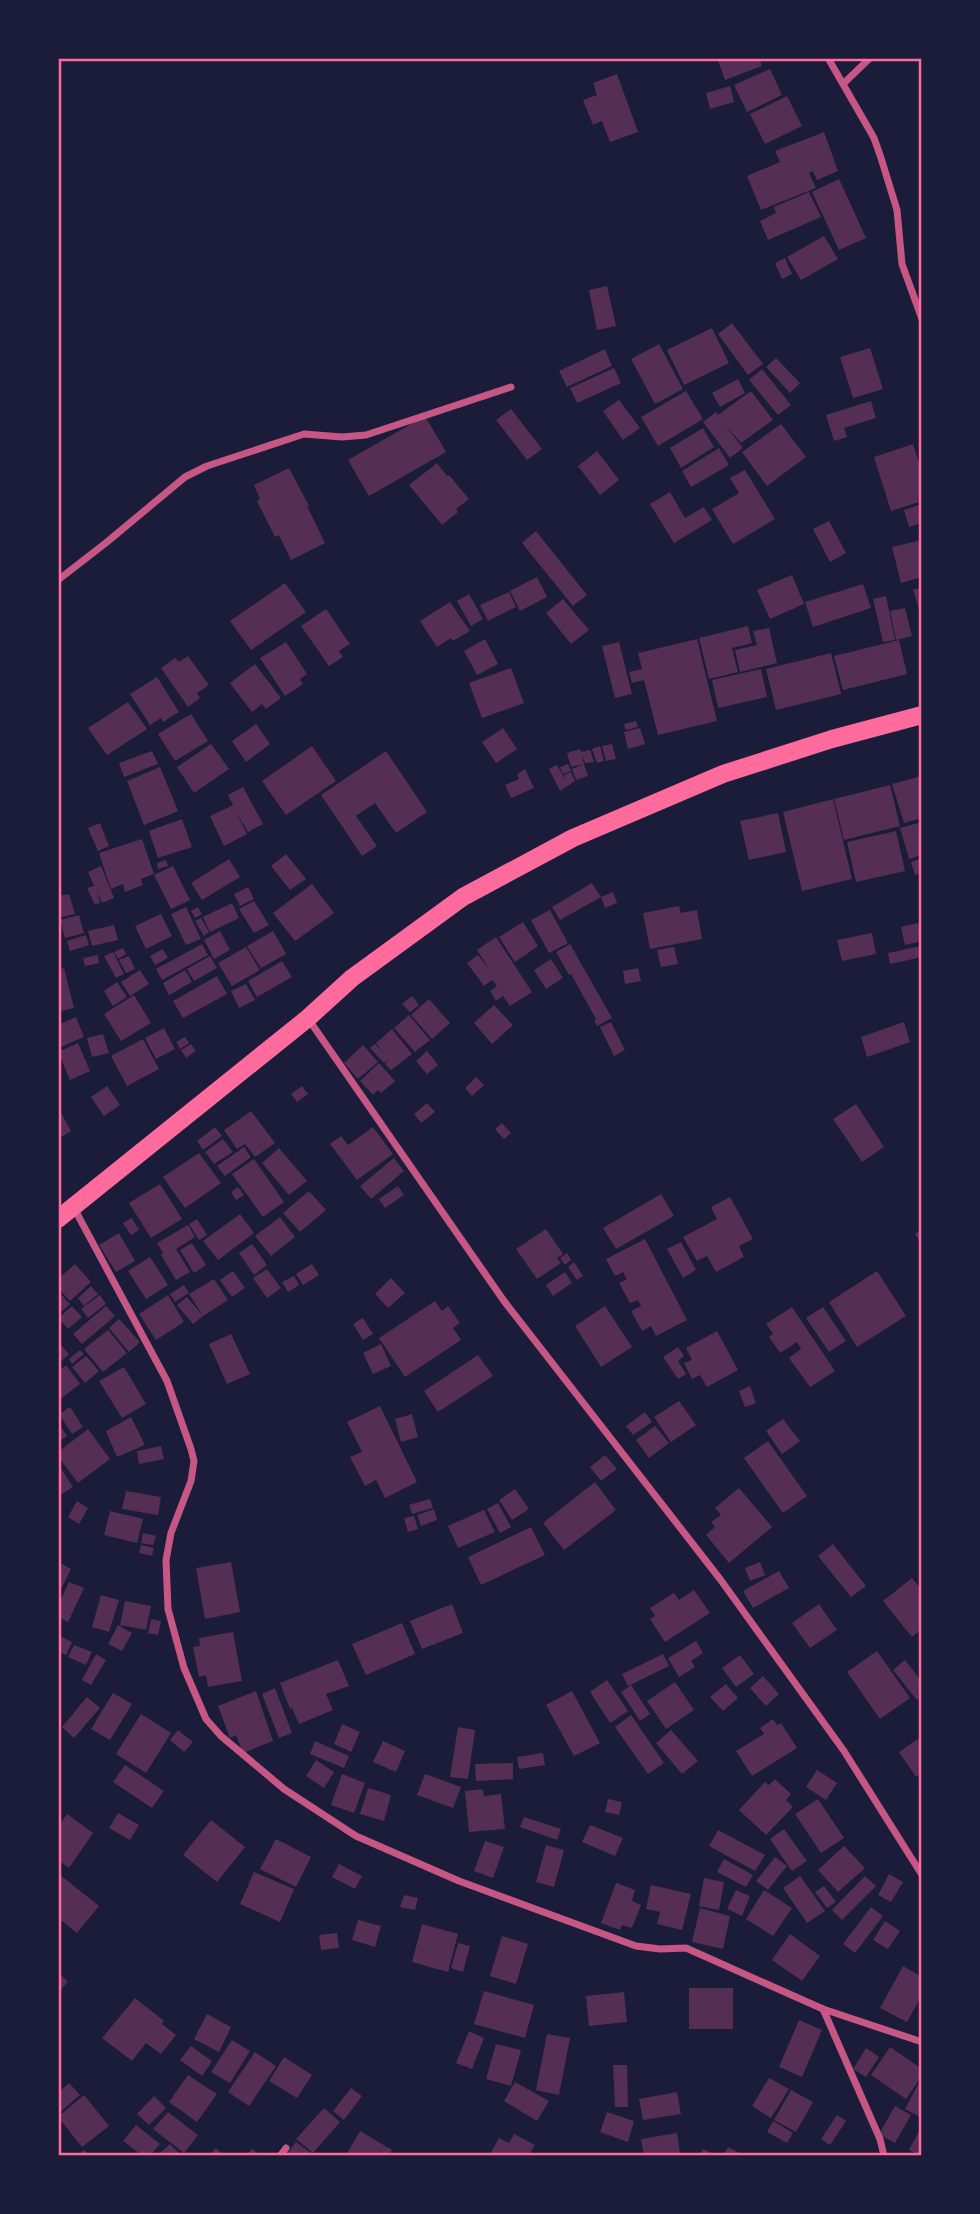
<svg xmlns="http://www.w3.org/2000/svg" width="980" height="2214" viewBox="0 0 980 2214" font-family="'Roboto Condensed',sans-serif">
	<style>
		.building { fill: #542f53 }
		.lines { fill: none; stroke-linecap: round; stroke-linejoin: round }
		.minor { stroke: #c65784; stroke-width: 7 }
		.primary { stroke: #ff6b9d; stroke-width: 18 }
		.neatline { fill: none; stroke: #ff6b9d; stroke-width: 2.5 }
	</style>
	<rect width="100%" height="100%" fill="#1b1b3a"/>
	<path class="building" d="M717,58H759L762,66L725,80Z
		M770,69L782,95L747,112L734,85Z
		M617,74L638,132L610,142L602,121L593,125L583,100L597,95L593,83Z
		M730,86L734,102L710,109L706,93Z
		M787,96L802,126L765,144L750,114Z
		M824,132L838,171L817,180L813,171L809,173L816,188L761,210L747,176L780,162L775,151Z
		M839,179L866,238L839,250L812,192Z
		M809,192L821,217L768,240L760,221L776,213L774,207Z
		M824,236L838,259L801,280L787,257Z
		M785,258L792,274L782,279L775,263Z
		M607,286L616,326L597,330L589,290Z
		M732,323L763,364L748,375L718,334Z
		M712,328L729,363L684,385L667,350Z
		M659,344L683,389L655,404L631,359Z
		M870,348L883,389L853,398L840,357Z
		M605,349L612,366L567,387L559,371Z
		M776,358L800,383L790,393L766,367Z
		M614,368L621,383L577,403L570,388Z
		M762,369L791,405L778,415L749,380Z
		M738,379L745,393L720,407L712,393Z
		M686,391L703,419L658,446L641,417Z
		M751,391L773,420L741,443L725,425L743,448L730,458L703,422L716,412L718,415Z
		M619,400L640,428L623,440L603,411Z
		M871,401L876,418L844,428L847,437L834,441L826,415Z
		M511,409L542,449L527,460L496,420Z
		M425,416L446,452L369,496L348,460Z
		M781,424L806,457L767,486L742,452Z
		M703,428L714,447L681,468L670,448Z
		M913,444L922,472V501L891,511L874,457Z
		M719,448L729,465L691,487L682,471Z
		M597,451L619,480L600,495L578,466Z
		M437,463L447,476L449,475L469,499L456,509L458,512L442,525L409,485Z
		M289,468L309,506H307L325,543L291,560L279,535L275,537L257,501L260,499L254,485Z
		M745,470L775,519L733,544L712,509L739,493L730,478Z
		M670,492L685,518L704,507L712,520L674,543L650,504Z
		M922,504V523L909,527L904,510Z
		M829,521L846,553L830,562L813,529Z
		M536,531L587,595L573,606L522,543Z
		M922,540V577L901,583L892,547Z
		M792,575L804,604L770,619L757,590Z
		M537,577L547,597L520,611L510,591Z
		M285,583L306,612L251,650L230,621Z
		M863,584L871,608L813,627L805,602Z
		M922,587V618L913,590Z
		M509,592L516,607L488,621L480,605Z
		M469,594L483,619L471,626L457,601Z
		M886,596L895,640L883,642L873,599Z
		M563,599L589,630L571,644L546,613Z
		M450,602L470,631L453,641L451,638L437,647L420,621Z
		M905,608L912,636L896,640L890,611Z
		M326,609L350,644L339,651L343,657L329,666L301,626Z
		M748,626L752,643L732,648L738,672L709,679L699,638Z
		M769,628L777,663L740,672L735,650L757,645L753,631Z
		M485,639L498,664L477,675L464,651Z
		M697,639L717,721L658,735L644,680L632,683L629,672L642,669L638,653Z
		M899,640L907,674L843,690L834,656Z
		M286,642L307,674L300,679L303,684L285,696L260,658Z
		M619,642L632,694L615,698L602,646Z
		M831,653L841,694L776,710L766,669Z
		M188,656L209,685L197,693L200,698L188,707L161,668L175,658L179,662Z
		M255,664L281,698L266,709L262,704L252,712L230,683Z
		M511,668L524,703L482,718L469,683Z
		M761,669L767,697L718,708L712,680Z
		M157,677L179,712L163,722L161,718L150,725L130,694Z
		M128,702L147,729L107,755L88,728Z
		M191,714L208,741L175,761L158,734Z
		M636,721L638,727L626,730L624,724Z
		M256,724L270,744L246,762L232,741Z
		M503,728L517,749L496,763L482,742Z
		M640,728L645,744L628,749L624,732Z
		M211,744L229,769L194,793L177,767Z
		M612,744L616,759L606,761L602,746Z
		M312,746L336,781L286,815L262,781Z
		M600,746L604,761L597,763L592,749Z
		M580,749L581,752L590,750L594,762L585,763L582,755L584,764L571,767L567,753Z
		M152,751L158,764L124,777L119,763Z
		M386,751L427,812L396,833L375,803L356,816L377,846L362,856L321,795Z
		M568,764L571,771L563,774L560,767Z
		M584,764L588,776L576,780L572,769Z
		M557,765L565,779L564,775L571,772L575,781L560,791L549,769Z
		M160,767L178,811L144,825L127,781Z
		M525,769L534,788L511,798L505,785L519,779L517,774Z
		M922,776V818L904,823L892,784Z
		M890,785L900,826L844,840L834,799Z
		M243,787L263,824L248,832L236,812L247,834L224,846L210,816L233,805L228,795Z
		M833,799L852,879L802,891L783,812Z
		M778,813L786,852L749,860L740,821Z
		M182,819L192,847L158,858L149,831Z
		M922,822V855L909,859L900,828Z
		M100,823L109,846L98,851L88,828Z
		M896,831L905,871L856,882L847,842Z
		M142,839L154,874L141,879L143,885L125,892L123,884L111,889L99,853Z
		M286,854L306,879L290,890L271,866Z
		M922,858V873L915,875L911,862Z
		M229,859L240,877L202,900L191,883Z
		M166,860L168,866L158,869L157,863Z
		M101,866L114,898L102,903L97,892L100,903L95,905L87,888L94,886L88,872Z
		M173,866L190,900L171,909L154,875Z
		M592,883L601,897L560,920L552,907Z
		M312,884L334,913L295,941L273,913Z
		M248,887L254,899L240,906L234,894Z
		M613,892L617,903L605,908L601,897Z
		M69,894L75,914L58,918V896Z
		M254,901L269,925L254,933L239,909Z
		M232,903L239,918L210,932L203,917Z
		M679,906L681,913L697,910L702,939L650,949L643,913Z
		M186,907L201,939L186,945L171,914Z
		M198,907L202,914L195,918L191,911Z
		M550,910L568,943L549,953L531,920Z
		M161,914L172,936L146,949L135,926Z
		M79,915L84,933L65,938L60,920Z
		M201,918L209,932L204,936L195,921Z
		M523,922L538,946L515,962L499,937Z
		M922,922V941L905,945L901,927Z
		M114,925L118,940L92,946L88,931Z
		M220,931L230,950L214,959L204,940Z
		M273,931L286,954L261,968L247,946Z
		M872,933L876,954L842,961L837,940Z
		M86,935L89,945L70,951L67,941Z
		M496,937L532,992L510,1006L503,996L496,1001L490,991L497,986L492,980L484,986L467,963L478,955L489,969L477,950Z
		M202,944L208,955L162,980L156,969Z
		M570,944L612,1018L597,1026L594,1020L596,1019L571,974L569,975L556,952Z
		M921,946L922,957L890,964L888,953Z
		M246,947L260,970L232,986L218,963Z
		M674,947L678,964L661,967L657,950Z
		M123,948L126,954L118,959L114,952Z
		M163,949L168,958L155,965L150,956Z
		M113,952L124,974L116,978L104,956Z
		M98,955L99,963L85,966L83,958Z
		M129,956L135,969L126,973L119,960Z
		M210,956L217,968L194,981L187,969Z
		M551,959L563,978L546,989L534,970Z
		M282,961L292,977L257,997L248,981Z
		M64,968L74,1008L58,1012V970Z
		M638,968L641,981L625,984L623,971Z
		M140,970L149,984L130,996L121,982Z
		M185,970L192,982L169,995L163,983Z
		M217,976L227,994L183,1018L173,1001Z
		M117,982L127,997L113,1006L104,991Z
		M246,984L255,1000L239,1008L231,991Z
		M134,995L151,1023L121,1041L104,1014Z
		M412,996L419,1005L410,1012L402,1004Z
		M429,999L450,1023L432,1039L411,1015Z
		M494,1005L513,1025L492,1044L474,1023Z
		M409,1015L430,1040L415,1052L394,1028Z
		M76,1017L84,1037L58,1048V1025Z
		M611,1022L625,1050L614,1056L600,1027Z
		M904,1022L910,1042L867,1057L861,1037Z
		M164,1028L175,1049L156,1059L145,1038Z
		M392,1029L412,1054L391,1070L385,1064L389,1059L384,1063L370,1048L375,1044L384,1054L376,1043Z
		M103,1034L109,1053L92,1057L87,1038Z
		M185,1037L189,1043L180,1049L176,1042Z
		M143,1039L159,1069L127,1086L111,1056Z
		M78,1043L90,1071L70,1080L58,1052Z
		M191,1044L196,1051L186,1058L181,1050Z
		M363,1045L378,1062L358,1079L344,1063Z
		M427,1051L438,1065L427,1074L416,1061Z
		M379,1063L395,1081L381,1093L378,1090L373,1095L360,1081Z
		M476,1077L484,1085L472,1096L465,1088Z
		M107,1086L120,1105L104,1116L91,1097Z
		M302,1086L308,1094L297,1102L291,1094Z
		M427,1103L435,1112L421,1123L414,1114Z
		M856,1104L884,1147L862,1162L833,1119Z
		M58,1107L71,1131L58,1139Z
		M251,1111L275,1143L255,1157L245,1144L237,1149L224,1130Z
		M502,1123L511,1133L504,1139L495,1129Z
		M215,1127L222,1136L203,1150L197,1141Z
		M373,1127L393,1154L357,1180L330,1144L341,1136L348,1145Z
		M223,1139L233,1152L214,1164L205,1152Z
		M244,1147L251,1157L225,1176L217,1166Z
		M279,1148L307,1181L289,1195L262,1163Z
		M199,1153L221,1183L185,1208L163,1177Z
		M394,1158L404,1171L371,1199L360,1186Z
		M254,1159L284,1202L263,1217L232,1174Z
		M160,1184L182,1219L151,1238L129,1203Z
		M398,1186L404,1195L385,1208L379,1199Z
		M238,1187L244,1195L236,1200L231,1192Z
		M309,1191L326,1210L300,1232L283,1213Z
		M661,1194L674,1216L616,1249L603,1228Z
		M730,1197L753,1239L739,1246L744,1257L716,1272L707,1256L697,1261L683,1237L717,1219L711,1207Z
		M240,1214L254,1233L218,1260L203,1241Z
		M280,1217L295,1237L271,1256L255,1236Z
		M132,1218L139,1230L131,1235L123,1223Z
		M197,1219L207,1235L199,1240L189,1224Z
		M188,1225L195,1237L176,1249L190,1272L176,1280L161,1255L163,1253L157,1243Z
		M546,1229L563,1254L557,1258L561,1263L537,1279L516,1249Z
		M922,1229V1245L915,1234Z
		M119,1233L135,1261L116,1272L99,1245Z
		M645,1239L687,1320L656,1336L651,1326L642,1331L631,1311L641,1306L638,1300L630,1303L619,1283L627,1279L623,1272L615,1276L606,1259Z
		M681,1242L696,1270L683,1278L667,1249Z
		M192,1243L206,1265L194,1273L180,1250Z
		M252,1244L267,1265L254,1275L239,1253Z
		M567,1253L571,1260L565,1265L560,1258Z
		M150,1257L168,1285L146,1299L128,1271Z
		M574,1262L583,1276L577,1280L568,1267Z
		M75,1264L91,1282L70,1301L58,1288V1279Z
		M312,1264L319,1275L303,1285L296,1274Z
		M267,1269L281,1288L267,1298L253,1278Z
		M233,1271L245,1288L232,1297L220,1280Z
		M877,1271L906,1316L857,1347L829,1302Z
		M565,1272L572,1283L553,1296L546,1285Z
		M294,1276L299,1285L288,1292L282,1282Z
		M391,1278L405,1293L388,1308L375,1294Z
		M214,1279L228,1300L203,1316L189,1294Z
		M184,1285L189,1293L175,1302L170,1294Z
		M91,1286L98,1294L84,1306L78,1298Z
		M58,1291L70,1304L58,1315Z
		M100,1295L106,1304L88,1318L81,1309Z
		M168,1295L184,1322L156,1340L139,1314Z
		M187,1297L203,1316L193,1324L177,1305Z
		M435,1301L442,1311L448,1306L460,1323L453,1328L461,1340L405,1377L379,1338Z
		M72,1306L82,1317L68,1329L58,1318Z
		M106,1306L115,1316L82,1344L73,1334Z
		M605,1306L632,1347L601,1367L575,1326Z
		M792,1307L835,1371L810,1387L789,1358L801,1349L797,1342L780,1353L769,1337L773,1334L766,1324Z
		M823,1307L846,1341L829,1352L806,1318Z
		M363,1318L373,1334L363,1340L353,1324Z
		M119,1319L140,1342L129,1352L109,1328Z
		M108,1330L127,1353L103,1372L84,1349Z
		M717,1331L738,1370L707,1387L700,1375L692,1379L684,1363L692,1360L686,1348Z
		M231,1334L250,1374L227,1384L209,1344Z
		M58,1342L69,1354L58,1364Z
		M381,1344L391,1366L373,1374L363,1353Z
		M678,1347L684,1356L678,1361L686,1374L678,1379L663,1357Z
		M80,1350L84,1354L72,1364L69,1359Z
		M478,1355L493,1376L438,1412L424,1391Z
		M86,1356L99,1371L85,1383L72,1367Z
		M66,1365L80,1384L58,1401V1372Z
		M124,1367L146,1404L122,1418L99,1381Z
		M750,1386L756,1403L745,1407L739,1391Z
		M679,1401L696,1425L671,1442L654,1417Z
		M380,1406L417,1482L385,1498L376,1480L365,1486L350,1457L362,1452L347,1422Z
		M70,1407L83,1427L72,1434L59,1414Z
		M645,1412L652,1422L633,1435L626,1426Z
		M412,1414L418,1437L401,1442L395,1419Z
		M131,1417L145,1445L117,1457L106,1431Z
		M783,1419L800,1441L782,1454L766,1431Z
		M58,1422L67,1436L58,1442Z
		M655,1426L669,1443L649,1458L636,1440Z
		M88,1429L110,1459L78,1483L58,1456V1452Z
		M768,1441L807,1496L783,1513L744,1458Z
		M161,1446L164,1459L139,1464L137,1451Z
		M605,1455L617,1469L601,1481L590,1467Z
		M58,1464L73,1487L62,1494L58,1488Z
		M595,1482L616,1510L564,1550L543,1523Z
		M739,1488L772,1527L729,1563L706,1535L715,1527L711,1522L721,1515L715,1508Z
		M515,1489L529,1509L512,1520L499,1500Z
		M126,1491L161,1497L158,1515L122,1509Z
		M430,1499L433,1508L412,1514L409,1505Z
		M77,1501L88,1508L79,1524L68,1517Z
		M498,1503L511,1527L500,1533L487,1509Z
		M434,1509L437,1520L421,1526L417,1515Z
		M484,1510L495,1532L458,1548L448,1526Z
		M110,1511L143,1519L137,1543L104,1535Z
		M414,1516L418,1529L408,1532L404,1518Z
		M531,1527L545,1555L481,1585L468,1557Z
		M143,1533L156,1536L153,1545L141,1543Z
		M833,1544L866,1586L851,1597L818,1556Z
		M141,1545L154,1548L152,1556L139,1553Z
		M58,1562L71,1569L58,1595Z
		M231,1562L240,1612L205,1619L196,1568Z
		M760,1562L765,1575L750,1581L745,1568Z
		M779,1571L789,1588L753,1608L743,1591Z
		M912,1578L922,1590V1629L912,1637L883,1601Z
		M69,1582L84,1588L68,1622L58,1617V1605Z
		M694,1590L710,1613L665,1642L650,1619L655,1616L650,1608L674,1593L679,1600Z
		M101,1595L119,1600L109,1632L92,1627Z
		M125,1601L151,1606L146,1630L120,1625Z
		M452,1604L463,1633L422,1649L410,1621Z
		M819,1604L837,1630L810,1648L792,1623Z
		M151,1619L161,1621L158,1635L148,1633Z
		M402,1623L415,1654L366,1675L352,1644Z
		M118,1625L132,1633L122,1651L108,1644Z
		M233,1632L242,1681L208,1687L206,1675L199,1677L193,1647L200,1646L199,1638Z
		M58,1635L72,1642L66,1655L58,1651Z
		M696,1641L703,1653L691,1661L695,1667L679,1677L668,1658Z
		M74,1645L92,1652L86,1665L68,1657Z
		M877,1651L910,1698L880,1719L847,1672Z
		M96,1654L106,1660L91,1685L82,1680Z
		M663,1654L669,1666L628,1686L622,1674Z
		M740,1655L754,1674L736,1687L722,1668Z
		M338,1660L349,1686L326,1694L333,1710L299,1724L292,1708L290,1709L280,1683Z
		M905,1660L922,1682V1696L917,1700L893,1670Z
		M763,1676L779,1694L766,1706L750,1688Z
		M607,1680L628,1711L610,1723L590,1692Z
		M675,1682L694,1710L666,1729L647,1701Z
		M726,1684L738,1698L723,1711L710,1697Z
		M631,1685L650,1714L640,1721L621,1692Z
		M275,1688L292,1733L279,1738L262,1694Z
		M256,1691L273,1741L243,1753L236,1735L230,1738L218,1706Z
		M572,1691L600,1743L574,1756L546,1705Z
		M113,1693L132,1704L110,1740L91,1729Z
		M87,1697L100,1708L74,1738L62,1727Z
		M141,1714L171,1733L146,1773L116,1754Z
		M631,1715L664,1763L648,1774L615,1727Z
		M773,1719L777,1725L781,1723L797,1748L752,1776L736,1751L764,1734L760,1728Z
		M342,1724L360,1732L351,1752L334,1744Z
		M458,1727L475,1730L468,1779L450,1777Z
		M178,1730L193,1742L184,1752L170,1740Z
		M671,1730L698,1761L682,1774L656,1743Z
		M922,1736V1773L916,1777L899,1752Z
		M315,1741L349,1756L344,1768L310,1754Z
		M383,1741L405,1751L396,1772L373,1762Z
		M543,1753L545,1765L519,1769L517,1757Z
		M316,1760L334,1772L324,1788L306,1776Z
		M513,1763V1779L476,1781L475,1764Z
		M125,1765L164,1791L152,1808L113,1782Z
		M817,1770L837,1783L826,1800L806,1787Z
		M342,1774L365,1783L354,1813L331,1805Z
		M425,1774L461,1787L453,1808L417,1795Z
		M775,1779L791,1794L786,1800L793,1807L766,1835L739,1810L765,1782L769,1785Z
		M368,1788L391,1795L384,1821L360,1814Z
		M483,1789L484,1796L501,1794L505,1829L469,1832L465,1791Z
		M608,1799L622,1802L619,1815L605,1812Z
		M818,1799L844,1838L821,1853L795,1814Z
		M118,1813L139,1825L130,1840L109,1828Z
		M67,1814L93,1833L69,1868L58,1860V1827Z
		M524,1817L561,1829L557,1840L520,1827Z
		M211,1820L245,1847L217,1882L183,1855Z
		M590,1825L623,1838L615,1856L582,1842Z
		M784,1829L807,1861L792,1871L770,1839Z
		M718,1830L765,1855L755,1871L709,1846Z
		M276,1839L311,1857L296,1887L260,1869Z
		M485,1841L504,1847L493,1878L474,1871Z
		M546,1845L564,1850L554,1887L536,1882Z
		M844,1846L865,1868L838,1892L818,1870Z
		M775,1857L787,1866L768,1890L756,1881Z
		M724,1859L753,1875L746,1887L717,1872Z
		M339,1864L362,1876L355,1889L332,1877Z
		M254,1872L294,1889L280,1922L240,1904Z
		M59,1874L99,1906L77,1933L58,1918Z
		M889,1874L903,1882L891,1902L878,1895Z
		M800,1876L825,1911L807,1923L783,1888Z
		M865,1876L876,1886L842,1920L832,1910Z
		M704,1878L724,1882L719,1910L699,1906Z
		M616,1883L635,1890L632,1901L641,1905L632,1928L622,1925L620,1930L601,1923Z
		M651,1885L691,1894L682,1930L657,1924L660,1912L646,1909Z
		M824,1886L836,1902L827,1908L815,1892Z
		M736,1890L750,1896L742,1916L727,1909Z
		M764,1890L792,1908L773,1936L746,1919Z
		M404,1895L418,1898L415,1910L400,1907Z
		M871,1907L883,1916L855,1953L843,1944Z
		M700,1908L730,1916L723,1949L692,1942Z
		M358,1920L381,1926L375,1947L352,1940Z
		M885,1921L900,1931L888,1949L873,1940Z
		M422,1924L458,1934L448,1972L412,1962Z
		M337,1933L339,1948L321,1950L319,1935Z
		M790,1934L820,1956L802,1981L772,1960Z
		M502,1936L528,1944L516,1984L490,1976Z
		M458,1943L470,1946L463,1972L451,1968Z
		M903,1966L922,1977V1995L907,2022L880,2008Z
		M58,1972L68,1982L58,1992Z
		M689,1988H733V2029H689Z
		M484,1991L534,2005L525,2038L474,2024Z
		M624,1992L627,2022L589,2026L586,1996Z
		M135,1998L164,2021L162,2024L176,2035L161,2054L146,2043L132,2061L102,2038Z
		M207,2014L231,2027L219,2052L194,2039Z
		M799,2020L822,2030L802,2077L779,2067Z
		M469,2031L484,2038L472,2069L456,2063Z
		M547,2034L570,2038L559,2095L536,2090Z
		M232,2040L250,2051L230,2083L211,2072Z
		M496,2044L521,2050L511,2086L486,2079Z
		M191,2046L212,2061L202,2076L180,2060Z
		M890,2047L922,2069V2076L906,2099L871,2075Z
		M866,2048L879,2057L866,2077L853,2069Z
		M255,2052L276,2066L249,2106L228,2092Z
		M284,2057L312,2075L297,2098L269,2081Z
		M613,2065H627L628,2107H615Z
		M188,2075L217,2094L197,2122L169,2102Z
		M922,2077V2118L905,2109Z
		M769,2078L789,2089L771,2118L752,2106Z
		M515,2082L549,2101L537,2121L504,2101Z
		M69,2083L80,2095L58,2114V2093Z
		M351,2088L362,2096L344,2120L333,2111Z
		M791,2090L813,2102L796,2132L774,2120Z
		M677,2092L681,2114L643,2120L639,2099Z
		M84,2095L109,2126L82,2147L58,2117Z
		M154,2096L166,2108L149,2125L137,2114Z
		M895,2106L911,2115L895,2143L879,2134Z
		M324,2108L340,2122L313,2153L296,2139Z
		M168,2112L198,2135L184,2153L153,2129Z
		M607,2112L634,2121L628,2142L600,2132Z
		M837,2115L846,2121L830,2145L821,2139Z
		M773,2121L793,2133L787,2143L767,2132Z
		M136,2125L160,2144L150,2156H143L123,2141Z
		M922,2126V2156H921L909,2150Z
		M360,2131L392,2150L388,2156L346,2155Z
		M677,2133L680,2153L644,2156L641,2139Z
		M514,2134L535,2145L528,2156H489L499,2138L509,2143Z
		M296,2142L315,2156H285Z
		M170,2144L182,2156H157Z
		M728,2147L745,2156H723Z
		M216,2148L225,2156H209Z
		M252,2149L261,2156H246Z
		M703,2149L718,2156H699Z
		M84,2150L91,2156H77Z"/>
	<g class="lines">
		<path class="minor" d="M828,58L874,138L881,158L897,210L902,264L922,319
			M843,84L870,58
			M58,580L107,542L185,477L207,466L304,434L342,437L366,435L511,387
			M309,1020L504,1301L720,1579L844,1751L922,1875
			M74,1208L167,1381L191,1449L194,1461L191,1481L171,1533L166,1560L168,1609L184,1668L206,1719L221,1736L284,1789L356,1836L459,1881L636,1946L660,1949L686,1948L823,2009L922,2042
			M823,2009L880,2139L884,2156
			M280,2156L286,2148"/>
		<path class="primary" d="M58,1219L308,1018L352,978L463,897L573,838L723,774L832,739L922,715"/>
	</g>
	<rect width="980" height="2214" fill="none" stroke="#1b1b3a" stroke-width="119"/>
	<rect x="60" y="60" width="860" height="2094" class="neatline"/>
</svg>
